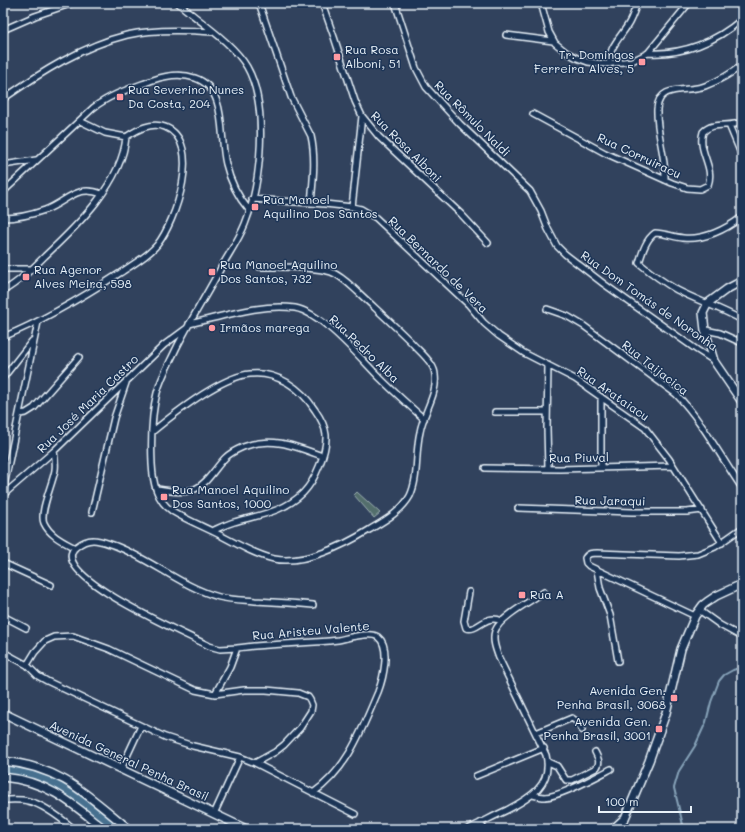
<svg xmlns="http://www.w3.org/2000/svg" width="745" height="832" viewBox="0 0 745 832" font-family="Mali,sans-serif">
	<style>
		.green { fill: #536e6c; stroke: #9eb0b2 }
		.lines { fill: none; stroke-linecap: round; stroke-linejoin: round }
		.stream { stroke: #87a3b9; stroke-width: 2 }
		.river { stroke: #476f8f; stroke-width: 11 }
		.street-casing { stroke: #e8f1f8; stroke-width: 8 }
		.secondary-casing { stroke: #e8f1f8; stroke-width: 10 }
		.street { stroke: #1d3557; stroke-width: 5 }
		.secondary { stroke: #1d3557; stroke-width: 7 }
		.poi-dot { fill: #ff9aa2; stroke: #1d3557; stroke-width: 1.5 }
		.labels { text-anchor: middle; stroke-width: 3; stroke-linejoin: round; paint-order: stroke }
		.poi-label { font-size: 12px; fill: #e8f1f8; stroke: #1d3557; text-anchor: start }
		.street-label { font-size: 12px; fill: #e8f1f8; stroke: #1d3557 }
	</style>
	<rect width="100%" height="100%" fill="#31425d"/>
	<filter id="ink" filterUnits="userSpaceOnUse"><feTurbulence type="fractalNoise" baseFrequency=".025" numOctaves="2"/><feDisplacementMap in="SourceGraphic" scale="8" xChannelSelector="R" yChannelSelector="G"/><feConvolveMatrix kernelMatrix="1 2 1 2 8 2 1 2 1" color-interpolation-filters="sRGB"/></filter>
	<g filter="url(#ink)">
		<path class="green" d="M357,492L380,513L374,518L354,495Z"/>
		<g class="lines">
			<path class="stream" d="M684,829L674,788L679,771L695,746L706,722L711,702L719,681L724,675L733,670L742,667"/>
			<path class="river" d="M3,770C9,770 16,770 22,771C60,779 88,805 117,829"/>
			<g class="street-casing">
				<path id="street" d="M178,3C199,21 234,44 247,67C269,106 261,184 245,224C239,239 230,252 222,266C207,294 190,321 176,349C169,364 161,377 157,393C151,415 151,441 152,464C153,482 156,500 172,511C187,520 204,527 220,535C237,544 256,555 274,559C304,565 345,545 369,530C384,521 401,512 410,496C419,477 415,452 420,432C423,413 438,394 435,375C435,371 433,367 431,364C426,356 417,349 411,342C394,325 376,309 359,293C350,285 342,276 331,272C313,266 278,267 260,267
					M259,3L291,97L311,136C316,158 313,181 311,203
					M322,3L334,37L355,101L362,116L379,137L461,214L488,243
					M395,3L416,68L426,87L460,124L530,191L541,211L548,229L557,246L565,254L604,284L697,350L714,361
					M541,3L549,32L555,43L566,52L577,58L588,62L605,64L632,61L648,53L689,3
					M3,30L35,16L73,3
					M506,35L553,41
					M648,53C683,55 716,42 742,19
					M610,64C606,49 624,34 630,21C633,15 635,9 637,3
					M3,99C40,73 82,46 127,35C154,29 185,30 212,32
					M533,114L605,153L672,183L687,188L700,189L708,185C715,167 697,151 703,132C713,121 729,128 742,122
					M729,125L742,156
					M3,165L36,160
					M665,180C666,156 656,133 657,109C659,83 687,93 705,86C718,81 731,74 742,65
					M3,192L93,108C111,94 132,88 153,80C167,75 181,73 195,78C228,89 219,137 226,164C230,181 238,197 249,210
					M252,199L325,204L352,207L361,209L376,218L468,304L484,323L499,336L524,353L575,379L645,428L669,459L722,543
					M352,207L362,116
					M742,217C726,229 704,240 683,238C673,237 664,233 655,233C646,239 642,253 639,263C651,273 663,282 677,290C698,301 721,308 742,320
					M3,218C18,218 31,215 45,210C68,201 76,184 102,194
					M3,269H31
					M3,291C19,282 32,269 45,256C77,226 122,183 126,137
					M547,309L567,316L584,326L676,394C703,422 720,456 742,488
					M189,324C221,317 262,303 295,308C323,313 361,359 381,379C395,393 410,406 424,419
					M705,330L720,333L742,343
					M3,337C45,320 83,297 120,273C133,264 147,257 157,245C175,223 204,142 165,127C151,122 138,129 126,137L105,133L80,121
					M548,365L547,428L548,468
					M3,378L32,341
					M601,397V468
					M495,412H547
					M20,414L26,413L34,408L79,357
					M152,432C175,413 220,377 250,374C277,371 301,388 315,410C320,417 325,426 326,435C327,452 315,481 303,493C284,512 259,515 234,522C227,524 219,528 212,531
					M54,451C55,457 56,463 55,470C53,483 39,512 44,523C50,536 64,542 75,548
					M485,468L560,469L673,466
					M156,489C167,490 184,494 195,489C208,483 215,468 225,458C230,453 236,450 243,447C271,436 295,446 322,456
					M3,491L38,322
					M3,495L54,451L164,345L187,328
					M518,508L632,512H687L702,510
					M92,512L114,418L126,383
					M3,563L51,585
					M597,570L600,588L610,615L618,661
					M469,592L464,621L466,628C479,632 484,613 502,621
					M699,610L720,625L742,637
					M3,616L26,628
					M695,616L589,566L586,563L585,558C588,553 592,553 597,553L679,556L698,554L715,547L742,528
					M237,648L220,649L209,646C193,637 43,574 76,547C81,543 87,540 93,540C101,540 109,544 116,546C152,560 182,587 219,597C231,600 244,600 255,601C275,602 294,603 313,605
					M3,652L27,665L38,676L47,681L165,737L193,746L240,757L255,763L355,814
					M27,665L35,652L45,641L54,637L73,636L109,649L195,690L215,694L244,690H266L298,693L308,697L310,700L312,705L311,711L300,728L284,745L275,752L255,763
					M215,694L230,667L237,648C271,643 305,644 338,640C348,638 370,631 378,637C391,647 383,679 378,692C362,729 348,769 313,793
					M536,733L572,718L576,721L582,730
					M548,762L557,766L566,780H572L596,768C601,763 598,758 595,752
					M121,769L141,726
					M476,776L544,748
					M533,795C537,796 541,797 545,797C562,796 596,777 611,769
					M3,800C11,800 20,799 28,801C43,804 62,819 74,829
					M214,814L240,757
					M480,823L484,829
					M468,829C481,823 494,816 507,810C530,798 553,785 546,755L499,658C496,650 492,640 495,631C500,617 531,601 544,592"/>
			</g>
			<g class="secondary-casing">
				<path id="secondary" d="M742,281L727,289L708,303L703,313L705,330L714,361L742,402
					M3,713L246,829
					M3,761C61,767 86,794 129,829
					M3,777C47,781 71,802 104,829
					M613,829L625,818L649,761L666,713L681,649L695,616L703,605L707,602L716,596L742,584"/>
			</g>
			<use href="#street" class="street"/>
			<use href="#secondary" class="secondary"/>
		</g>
	</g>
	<g class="poi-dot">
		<rect x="333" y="53" width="8" height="8" rx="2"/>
		<rect x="638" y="58" width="8" height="8" rx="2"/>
		<rect x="116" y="93" width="8" height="8" rx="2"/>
		<rect x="251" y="203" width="8" height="8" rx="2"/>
		<rect x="208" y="268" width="8" height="8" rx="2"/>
		<rect x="22" y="273" width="8" height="8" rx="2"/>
		<circle cx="212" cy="328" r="4"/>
		<rect x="160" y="493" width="8" height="8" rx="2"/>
		<rect x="518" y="591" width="8" height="8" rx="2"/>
		<rect x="670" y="694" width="8" height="8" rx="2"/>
		<rect x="655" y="725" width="8" height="8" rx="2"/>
	</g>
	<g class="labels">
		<g class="poi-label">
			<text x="345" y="54">Rua Rosa<tspan x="345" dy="14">Alboni, 51</tspan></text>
			<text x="634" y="59" text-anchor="end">Tr. Domingos<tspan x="634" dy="14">Ferreira Alves, 5</tspan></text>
			<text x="128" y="94">Rua Severino Nunes<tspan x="128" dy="14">Da Costa, 204</tspan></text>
			<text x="263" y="204">Rua Manoel<tspan x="263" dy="14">Aquilino Dos Santos</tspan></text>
			<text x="220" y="269">Rua Manoel Aquilino<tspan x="220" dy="14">Dos Santos, 732</tspan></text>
			<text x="34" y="274">Rua Agenor<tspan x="34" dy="14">Alves Meira, 598</tspan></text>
			<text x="220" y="332">Irmãos marega</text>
			<text x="172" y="494">Rua Manoel Aquilino<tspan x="172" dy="14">Dos Santos, 1000</tspan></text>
			<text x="530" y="599">Rua A</text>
			<text x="666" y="695" text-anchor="end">Avenida Gen.<tspan x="666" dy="14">Penha Brasil, 3068</tspan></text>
			<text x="651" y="726" text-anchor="end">Avenida Gen.<tspan x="651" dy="14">Penha Brasil, 3001</tspan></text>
		</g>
		<g class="street-label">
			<text transform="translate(472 119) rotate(45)" y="4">Rua Rômulo Naldi</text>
			<text transform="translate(406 147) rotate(45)" y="4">Rua Rosa Alboni</text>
			<text transform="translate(639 156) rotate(25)" y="4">Rua Corruiracu</text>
			<text transform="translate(438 265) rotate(44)" y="4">Rua Bernardo de Vera</text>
			<text transform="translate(649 301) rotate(35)" y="4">Rua Dom Tomás de Noronha</text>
			<text transform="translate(364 349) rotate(44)" y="4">Rua Pedro Alba</text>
			<text transform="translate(655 368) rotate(38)" y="4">Rua Taijacica</text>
			<text transform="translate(613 394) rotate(35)" y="4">Rua Arataiacu</text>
			<text transform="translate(88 404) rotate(-44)" y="4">Rua José Maria Castro</text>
			<text transform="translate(579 458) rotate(-1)" y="4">Rua Piuval</text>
			<text transform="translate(610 501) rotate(1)" y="4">Rua Jaraqui</text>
			<text transform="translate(311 631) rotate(-5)" y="4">Rua Aristeu Valente</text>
			<text transform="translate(129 761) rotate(25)" y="4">Avenida General Penha Brasil</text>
		</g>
	</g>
	<rect width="745" height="832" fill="none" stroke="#1d3557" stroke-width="16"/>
	<rect x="8" y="8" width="729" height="816" fill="none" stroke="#e8f1f8" stroke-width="1.5" filter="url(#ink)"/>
	<path d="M599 806v6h92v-6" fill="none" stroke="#e8f1f8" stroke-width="2"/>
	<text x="605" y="806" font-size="12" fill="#e8f1f8" stroke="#1d3557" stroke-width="3" paint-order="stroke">100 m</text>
</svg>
